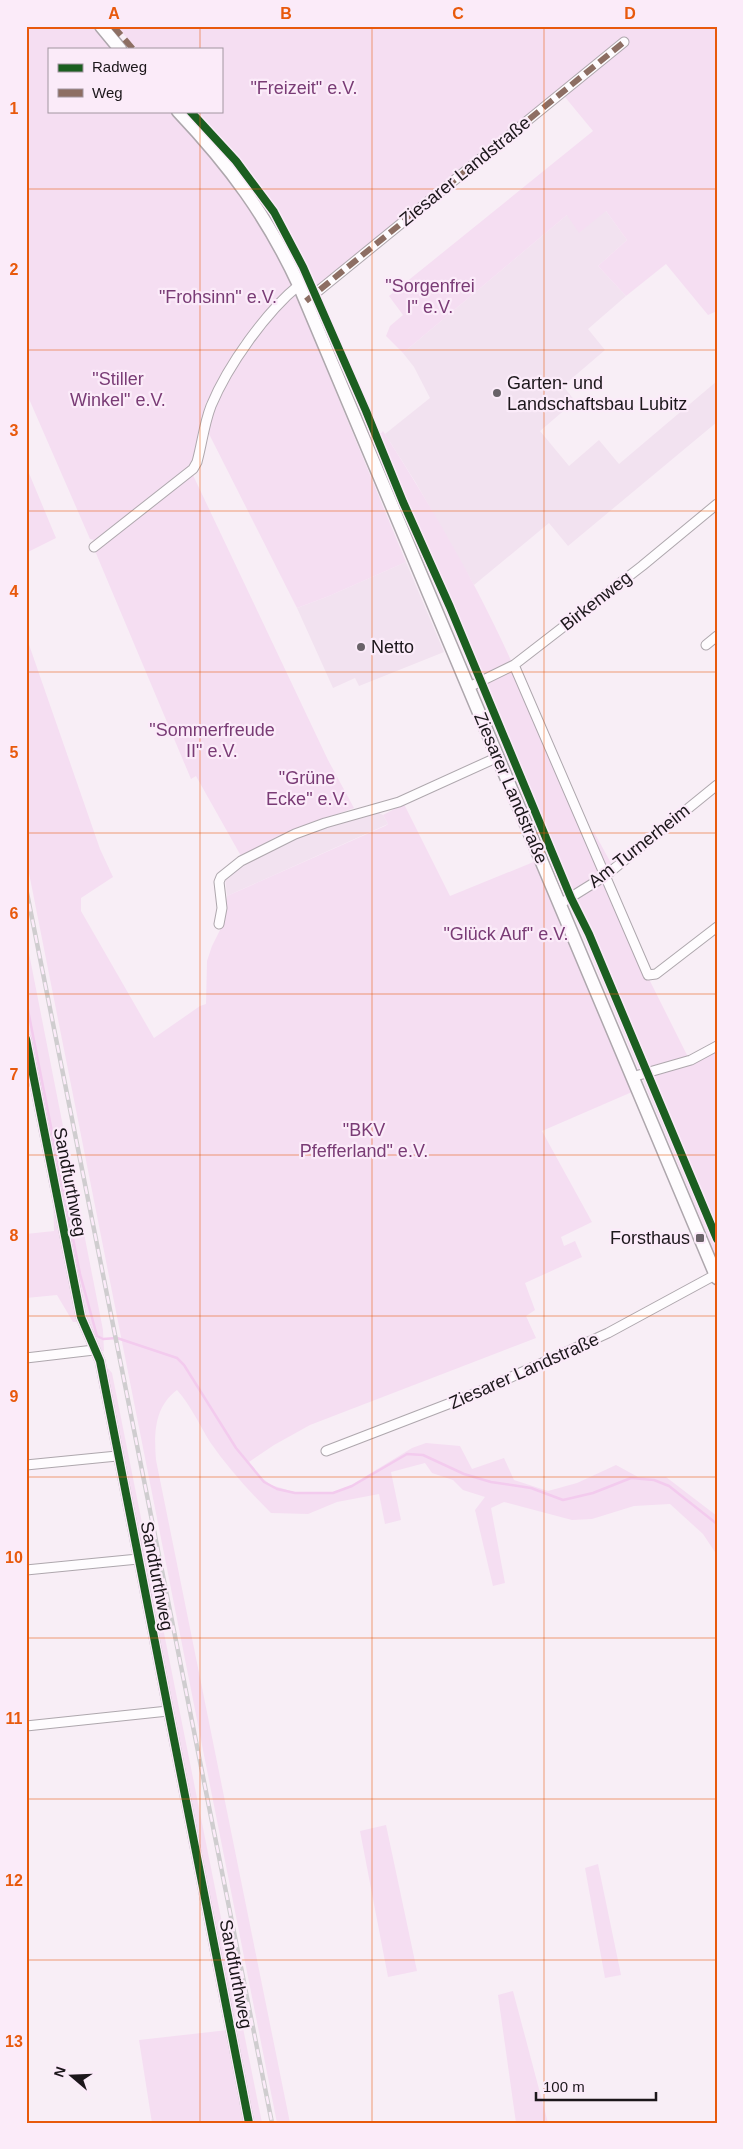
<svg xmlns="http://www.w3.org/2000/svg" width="743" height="2149" viewBox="0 0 743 2149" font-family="Helvetica,sans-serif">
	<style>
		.built { fill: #f2e2f0 }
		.green { fill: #f5def2 }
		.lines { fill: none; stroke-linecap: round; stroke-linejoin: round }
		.stream { stroke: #f3cbee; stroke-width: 2.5 }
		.street-casing { stroke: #aea7ad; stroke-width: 11 }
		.secondary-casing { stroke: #aea7ad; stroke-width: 15 }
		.street { stroke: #fefcfe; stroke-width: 9 }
		.secondary { stroke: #fefcfe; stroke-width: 12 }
		.rail-casing { stroke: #cfcdcf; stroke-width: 4.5 }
		.rail { stroke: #fbebf9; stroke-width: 2.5; stroke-dasharray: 8; stroke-linecap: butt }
		.quiet { stroke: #8d6e63; stroke-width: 6; stroke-dasharray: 12 6; stroke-linecap: butt }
		.cycleway-casing { stroke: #fbebf9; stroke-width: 11 }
		.cycleway { stroke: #1b5e20; stroke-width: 8 }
		.grid { fill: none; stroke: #e8590c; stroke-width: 1; stroke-opacity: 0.55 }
		.poi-dot { fill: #696268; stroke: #fbebf9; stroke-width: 2 }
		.labels { text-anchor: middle; stroke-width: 4.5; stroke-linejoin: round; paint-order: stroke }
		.park-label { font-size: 18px; fill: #793b75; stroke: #fbebf9 }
		.street-label { font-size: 18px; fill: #1c171b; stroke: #fbebf9 }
		.poi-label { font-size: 18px; fill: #1c171b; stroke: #fbebf9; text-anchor: start }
		.neatline { fill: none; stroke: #e8590c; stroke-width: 2 }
		.grid-label { font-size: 16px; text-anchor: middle; font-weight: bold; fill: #e8590c }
	</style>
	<rect width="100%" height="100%" fill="#f8eef6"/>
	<path class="built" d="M606,211L627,240L598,266L626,296L588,329L605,350L563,386L575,401L540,431L569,466L599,440L619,464L717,381V422L568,546L549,523L474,585L416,483L385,434L430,398L414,367L403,353L567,215Z
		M406,562L444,652L359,686L355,678L333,688L297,608L329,596Z
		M375,811L383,815L388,824L227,896L225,877L228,872L263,852L314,830Z"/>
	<path class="green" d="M26,26H92L111,49H49V111H170L228,177L264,232L292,284L275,301L245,342L242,340L240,342L242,347L209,401L206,402L204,410L205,412L193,463L98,541L90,539L26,392Z
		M116,26H717V311L708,315L666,264L626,296L598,266L627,240L606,211L579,233L567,215L403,353L386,336L390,326L403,315L389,296L593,131L560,91L318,288L280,215L237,156L196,111H221V49H137Z
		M295,293L406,562L329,596L297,608L208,432L219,396L244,352L249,350C255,330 280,307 295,293Z
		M383,431C415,481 446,532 474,585C517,666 550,752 585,835L594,832L612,865L602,872L646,973L688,1057L692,1062L711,1055L717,1050V1258L468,660L466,651L378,437Z
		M26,466L56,538L26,553Z
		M192,473L328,760L354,808L280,835L241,856L196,776L191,779L95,551Z
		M26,636L100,849L113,877L81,898V911L154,1038L200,1006L206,1004L207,961L212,946L223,924L227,896L385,826L388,824L383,815L404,804L450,896L536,861L632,1092L542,1131L592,1222L561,1237L564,1246L575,1241L582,1257L525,1283L535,1310L526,1316L536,1338L310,1425L274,1445L249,1462L257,1474L271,1485L294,1492L335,1493L348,1487L412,1448L426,1443L460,1446L472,1469L504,1458L514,1480L548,1491L577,1483L616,1465L638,1477H666L717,1516V1555L703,1534L670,1504L634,1506L592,1519L572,1520L504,1502L491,1508L505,1583L493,1586L475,1510L485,1497L463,1490L453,1480L432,1473L425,1463L391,1472L401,1520L385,1524L379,1494L337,1502L308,1514L271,1513C249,1491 228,1468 210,1442C199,1424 191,1406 177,1390C154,1407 154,1434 156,1460L290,2123H277L26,858Z
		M26,938L103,1330L104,1352L96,1346L84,1320L26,1026Z
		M53,1192L80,1322H73L57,1295L26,1298V1234L54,1231Z
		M106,1366L112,1373L262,2123H253L106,1378Z
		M386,1825L417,1971L388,1977L360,1831Z
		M598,1864L621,1975L605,1978L585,1868Z
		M513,1991L548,2123H516L498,1995Z
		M228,2030L246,2123H152L139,2040Z"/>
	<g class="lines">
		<path class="stream" d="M26,1000L80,1274L97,1336L103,1339L117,1338L177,1358L184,1365L236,1448L264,1482L277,1489L295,1493H333L352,1486L407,1454L423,1455L464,1474L491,1482L531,1488L563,1500L593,1493L631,1478L654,1480L669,1486L717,1524"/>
		<g class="street-casing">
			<path id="street" d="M306,301L624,42
				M94,547L193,469L197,462C202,444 204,424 211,406C228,365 266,312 299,285
				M706,645L717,636
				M514,665L648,975L656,974L717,927
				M469,687L514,665L642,566L717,504
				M560,904L605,876L717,785
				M219,924L222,908L219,882L221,877L241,861L295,834L325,823L399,802L498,757
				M26,1039L81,1317L100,1361L249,2123
				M632,1077L691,1060L717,1046
				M26,1358L94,1350
				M326,1451L474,1394L608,1333L715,1275
				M26,1465L117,1456
				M26,1570L138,1559
				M26,1726L168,1711"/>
		</g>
		<g class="secondary-casing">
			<path id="secondary" d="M101,26L120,49
				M178,111C230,166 267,216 299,285L717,1278"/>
		</g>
		<use href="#street" class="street"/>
		<use href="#secondary" class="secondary"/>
		<g class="rail-casing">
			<path id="rail" d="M26,888L272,2123"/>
		</g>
		<use href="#rail" class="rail"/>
		<path class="quiet" d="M113,26L133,49
			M306,301L624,42"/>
		<g class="cycleway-casing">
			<path id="cycleway" d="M190,111L236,161L274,212L303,267L366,411L403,502L450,607L571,898L589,934L717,1239
				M26,1039L81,1317L100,1361L249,2123"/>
		</g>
		<use href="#cycleway" class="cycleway"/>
	</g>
	<path class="grid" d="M200,26V49M372,26V2123M544,26V2123M200,111V2123M26,189H717M26,350H717M26,511H717M26,672H717M26,833H717M26,994H717M26,1155H717M26,1316H717M26,1477H717M26,1638H717M26,1799H717M26,1960H717"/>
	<g class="poi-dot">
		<circle cx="497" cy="393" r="5"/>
		<circle cx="361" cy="647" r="5"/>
		<rect x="695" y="1233" width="10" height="10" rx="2.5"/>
	</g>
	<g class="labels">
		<g class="park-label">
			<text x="304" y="94">"Freizeit" e.V.</text>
			<text x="430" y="292">"Sorgenfrei<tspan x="430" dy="21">I" e.V.</tspan></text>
			<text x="218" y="303">"Frohsinn" e.V.</text>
			<text x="118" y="385">"Stiller<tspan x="118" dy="21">Winkel" e.V.</tspan></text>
			<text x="212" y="736">"Sommerfreude<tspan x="212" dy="21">II" e.V.</tspan></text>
			<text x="307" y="784">"Grüne<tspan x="307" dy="21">Ecke" e.V.</tspan></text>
			<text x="506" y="940">"Glück Auf" e.V.</text>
			<text x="364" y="1136">"BKV<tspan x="364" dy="21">Pfefferland" e.V.</tspan></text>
		</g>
		<g class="street-label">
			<text transform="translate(465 171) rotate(-39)" y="6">Ziesarer Landstraße</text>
			<text transform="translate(596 601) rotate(-38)" y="6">Birkenweg</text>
			<text transform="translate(511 788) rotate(67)" y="6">Ziesarer Landstraße</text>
			<text transform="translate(639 846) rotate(-38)" y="6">Am Turnerheim</text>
			<text transform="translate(70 1182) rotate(79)" y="6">Sandfurthweg</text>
			<text transform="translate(524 1371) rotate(-24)" y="6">Ziesarer Landstraße</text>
			<text transform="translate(157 1576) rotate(79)" y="6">Sandfurthweg</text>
			<text transform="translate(236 1974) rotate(79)" y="6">Sandfurthweg</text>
		</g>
		<g class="poi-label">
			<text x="507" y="389">Garten- und<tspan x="507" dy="21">Landschaftsbau Lubitz</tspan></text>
			<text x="371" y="653">Netto</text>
			<text x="690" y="1244" text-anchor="end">Forsthaus</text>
		</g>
	</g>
	<rect width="743" height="2149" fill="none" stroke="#fbebf9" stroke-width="55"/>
	<rect x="48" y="48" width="175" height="65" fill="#fbebf9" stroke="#a296a0"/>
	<rect x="58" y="64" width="25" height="8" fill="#1b5e20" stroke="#a296a0"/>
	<text x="92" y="72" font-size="15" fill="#1c171b">Radweg</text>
	<rect x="58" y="89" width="25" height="8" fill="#8d6e63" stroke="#a296a0"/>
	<text x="92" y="98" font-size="15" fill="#1c171b">Weg</text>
	<g transform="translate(72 2076) rotate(289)" stroke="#fbebf9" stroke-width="4" paint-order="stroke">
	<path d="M0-4L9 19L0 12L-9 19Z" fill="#1c171b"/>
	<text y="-8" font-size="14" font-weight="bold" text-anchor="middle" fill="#1c171b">N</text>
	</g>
	<path d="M536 2092v8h120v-8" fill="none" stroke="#1c171b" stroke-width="2.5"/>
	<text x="543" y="2092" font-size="15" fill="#1c171b" stroke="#fbebf9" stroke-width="4" paint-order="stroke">100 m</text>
	<rect x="28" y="28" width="688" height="2094" class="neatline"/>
	<g class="grid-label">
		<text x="114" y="19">A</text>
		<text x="286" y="19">B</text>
		<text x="458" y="19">C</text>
		<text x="630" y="19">D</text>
		<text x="14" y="114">1</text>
		<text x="14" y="275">2</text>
		<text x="14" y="436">3</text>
		<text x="14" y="597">4</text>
		<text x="14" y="758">5</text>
		<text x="14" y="919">6</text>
		<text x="14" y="1080">7</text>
		<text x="14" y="1241">8</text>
		<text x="14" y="1402">9</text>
		<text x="14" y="1563">10</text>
		<text x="14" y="1724">11</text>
		<text x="14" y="1886">12</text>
		<text x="14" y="2047">13</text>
	</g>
</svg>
